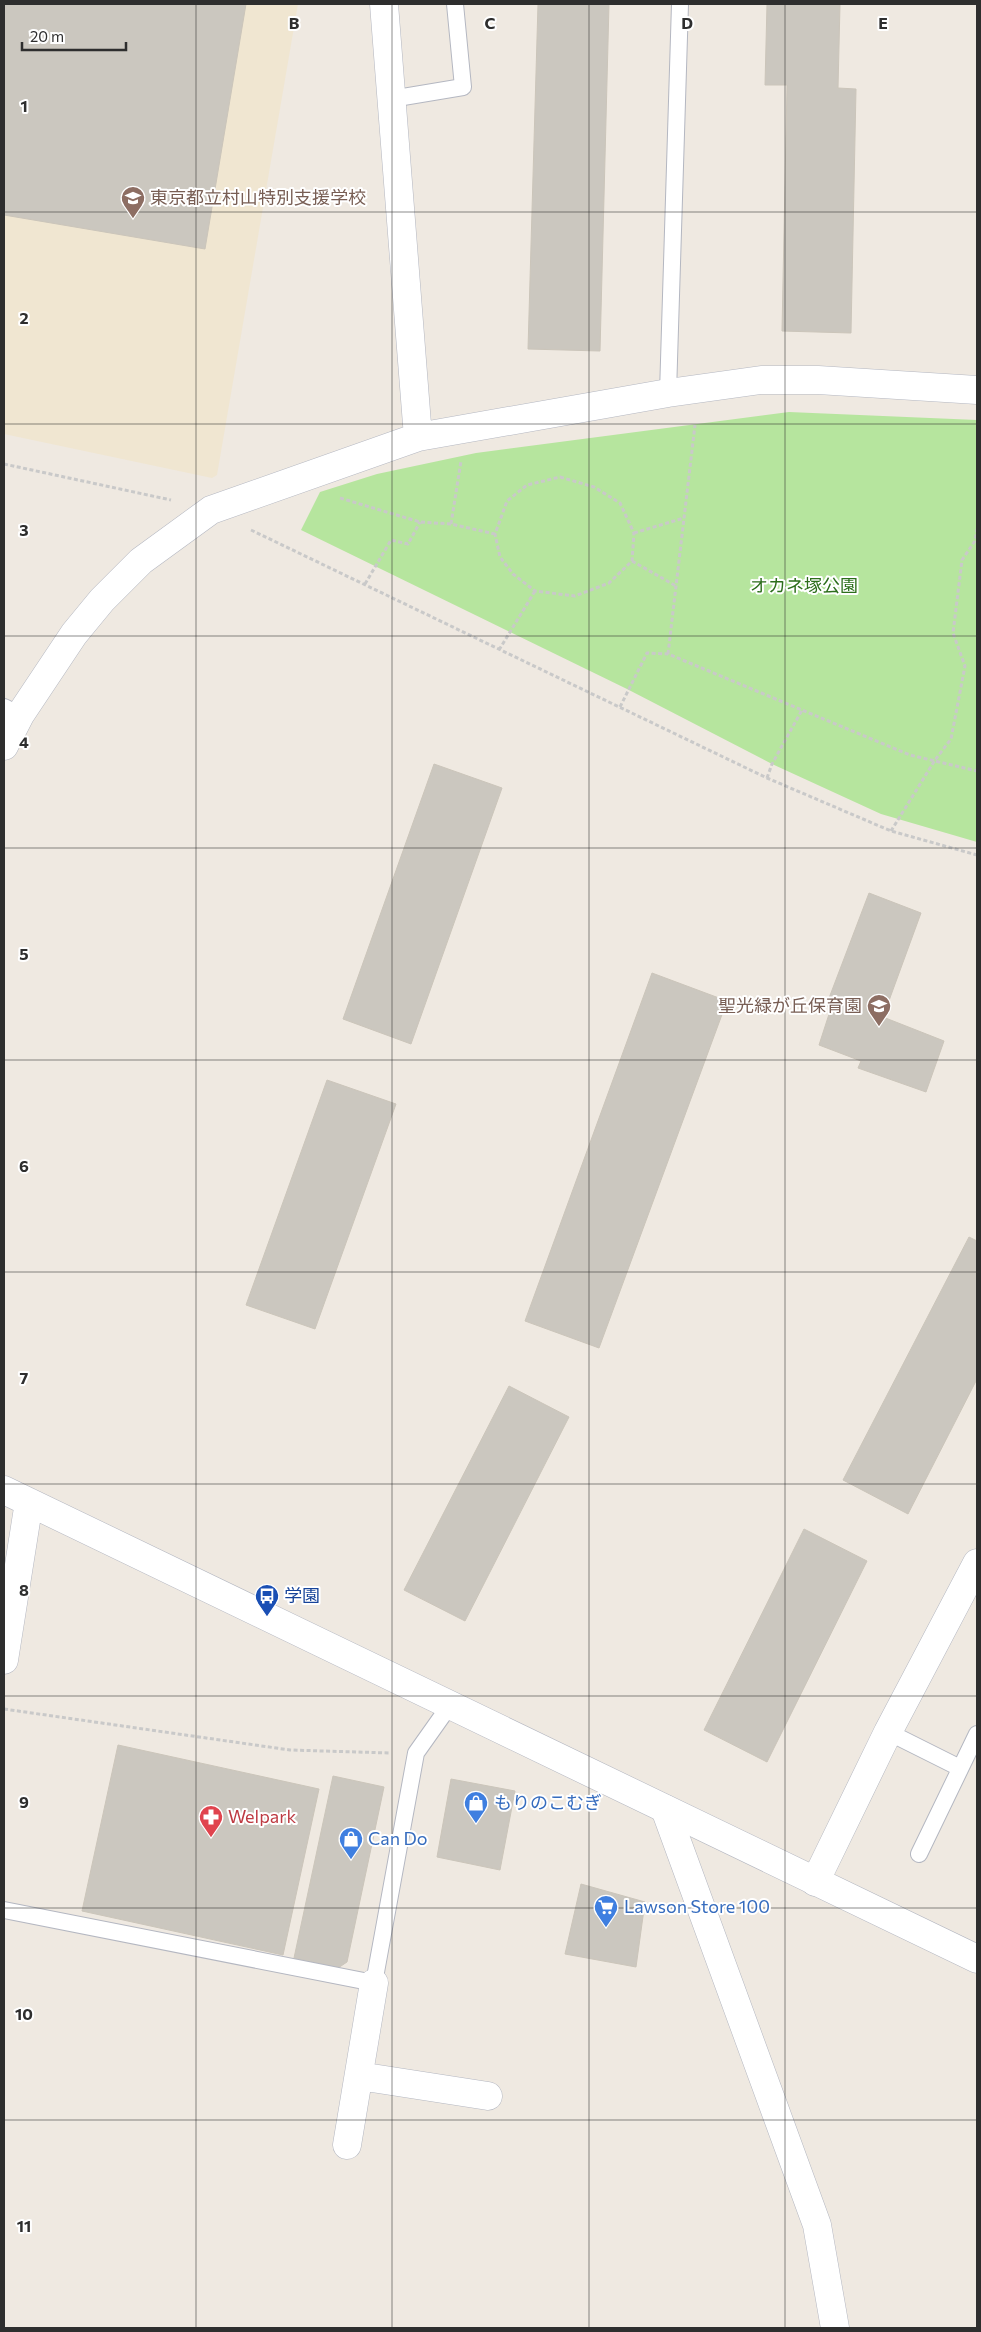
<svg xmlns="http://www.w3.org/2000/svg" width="981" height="2332" viewBox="0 0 981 2332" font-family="Commissioner,'Noto Sans JP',sans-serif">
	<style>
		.education { fill: #f0e6d1 }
		.green { fill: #b6e59e }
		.building { fill: #cbc7bf; stroke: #cbc5ba }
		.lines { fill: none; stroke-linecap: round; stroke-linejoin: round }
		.service-casing { stroke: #b4b7c1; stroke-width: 18 }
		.minor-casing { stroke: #b4b7c1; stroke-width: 29 }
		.tertiary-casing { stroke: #b4b7c1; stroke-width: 29 }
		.path { stroke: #c9c9c9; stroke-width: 3; stroke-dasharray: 4 2.5; stroke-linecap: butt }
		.service { stroke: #fff; stroke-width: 16 }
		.minor { stroke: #fff; stroke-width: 28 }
		.tertiary { stroke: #fff; stroke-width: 28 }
		.grid { fill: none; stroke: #2e2e2e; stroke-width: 1; stroke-opacity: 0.55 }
		.labels { text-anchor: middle; stroke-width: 4; stroke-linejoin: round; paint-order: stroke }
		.education-label { font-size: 18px; fill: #785e54; stroke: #fff; text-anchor: start }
		.park-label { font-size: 18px; fill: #2c6e1b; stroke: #fff }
		.transit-label { font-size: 18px; fill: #164399; stroke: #fff; text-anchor: start }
		.shop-label { font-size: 18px; fill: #366cbe; stroke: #fff; text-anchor: start }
		.health-label { font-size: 18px; fill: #be3a42; stroke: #fff; text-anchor: start }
		.grid-label { font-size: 16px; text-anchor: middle; font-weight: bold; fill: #2e2e2e; stroke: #fff; stroke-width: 4; stroke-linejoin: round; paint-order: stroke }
	</style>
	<rect width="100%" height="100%" fill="#efe9e1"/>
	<path class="education" d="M4,4H298L217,475L212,478L4,434Z"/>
	<path class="green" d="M789,412L977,420V842L881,814L772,764L627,689L301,530L320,492L377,474L476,453Z"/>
	<path class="building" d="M4,4H246L205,249L4,215Z
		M538,4H609L600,351L528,349Z
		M767,4H840L838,88L856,89L851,333L782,331L787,85H765Z
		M434,764L502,788L411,1044L343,1019Z
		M869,893L921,913L883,1017L944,1041L926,1092L858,1068L861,1061L819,1045L831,1008L826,1006Z
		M652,973L727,1001L599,1348L525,1321Z
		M327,1080L396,1104L315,1329L246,1305Z
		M969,1237L977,1241V1379L908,1514L843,1480Z
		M509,1386L569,1417L465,1621L404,1590Z
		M804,1529L867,1561L767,1762L704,1730Z
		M118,1745L319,1789L283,1955L82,1911Z
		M333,1776L384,1787L347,1962L338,1968L294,1958Z
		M451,1779L515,1791L500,1870L437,1857Z
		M581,1884L645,1902L636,1967L565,1954Z"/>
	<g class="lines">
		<g class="service-casing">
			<path id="service" d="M391,99L463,87L455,4
				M668,393L680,4
				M4,707L20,715
				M888,1732L960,1768
				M919,1854L977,1734
				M4,1910L374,1983L416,1753L450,1705"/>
		</g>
		<g class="minor-casing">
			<path id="minor" d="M384,4L418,437
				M4,746L20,715L74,634L102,600L141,561L211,510L418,437L668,393L761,380H818L977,390
				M665,1809L817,2225L835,2328
				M815,1882L888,1732L977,1563
				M359,2076L488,2096
				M347,2145L374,1983"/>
		</g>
		<g class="tertiary-casing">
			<path id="tertiary" d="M4,1490L977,1959
				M4,1660L29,1502"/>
		</g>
		<path class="path" d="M4,464L171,500
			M560,477L594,487L620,503L634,533L632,561L609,583L575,596L535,591L513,574L500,557L495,534L507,501L527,485Z
			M340,498L420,522L451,524L495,534
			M451,524L461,461
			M251,530L767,778L891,831L977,855
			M634,533L684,518
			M632,561L676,586
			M365,584L391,540L408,544L420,522
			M499,650L535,591
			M668,654L695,425
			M620,707L647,653L668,654L910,755L977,771
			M767,778L772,764L802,710
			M891,831L935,760L951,739L965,666L953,633L962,560L975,541L977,529
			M4,1709L290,1750L390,1753"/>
		<use href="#service" class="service"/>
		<use href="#minor" class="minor"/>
		<use href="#tertiary" class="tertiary"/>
	</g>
	<path class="grid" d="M196,4V2328M392,4V2328M589,4V2328M785,4V2328M4,212H977M4,424H977M4,636H977M4,848H977M4,1060H977M4,1272H977M4,1484H977M4,1696H977M4,1908H977M4,2120H977"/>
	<defs>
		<g id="school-pin" transform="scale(1.25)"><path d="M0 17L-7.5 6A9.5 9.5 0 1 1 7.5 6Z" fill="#8d6e63" stroke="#fff"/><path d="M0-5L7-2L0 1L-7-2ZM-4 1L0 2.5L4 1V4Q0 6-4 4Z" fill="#fff"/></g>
		<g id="bus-pin" transform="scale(1.25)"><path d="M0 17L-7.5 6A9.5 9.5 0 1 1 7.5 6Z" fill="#1a4fb4" stroke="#fff"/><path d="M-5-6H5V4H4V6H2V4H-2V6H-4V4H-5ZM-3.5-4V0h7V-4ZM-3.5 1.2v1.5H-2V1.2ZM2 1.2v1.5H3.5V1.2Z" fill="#fff"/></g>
		<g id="shop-pin" transform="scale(1.25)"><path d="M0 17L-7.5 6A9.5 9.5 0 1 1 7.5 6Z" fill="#3f7fe0" stroke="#fff"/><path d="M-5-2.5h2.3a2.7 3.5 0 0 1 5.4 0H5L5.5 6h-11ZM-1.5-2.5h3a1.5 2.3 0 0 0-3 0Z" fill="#fff"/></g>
		<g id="pharmacy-pin" transform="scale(1.25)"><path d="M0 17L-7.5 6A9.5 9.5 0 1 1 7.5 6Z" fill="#e0444e" stroke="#fff"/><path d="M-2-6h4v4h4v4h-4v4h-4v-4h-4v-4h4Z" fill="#fff"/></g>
		<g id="supermarket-pin" transform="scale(1.25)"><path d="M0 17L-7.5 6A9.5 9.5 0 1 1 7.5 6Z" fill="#3f7fe0" stroke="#fff"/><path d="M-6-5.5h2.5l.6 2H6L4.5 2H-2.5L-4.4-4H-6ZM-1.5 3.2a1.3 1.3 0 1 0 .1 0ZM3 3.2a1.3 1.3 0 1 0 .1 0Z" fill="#fff"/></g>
	</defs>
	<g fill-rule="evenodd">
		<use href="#school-pin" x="133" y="198"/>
		<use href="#school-pin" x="879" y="1006"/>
		<use href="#bus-pin" x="267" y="1596"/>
		<use href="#shop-pin" x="476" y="1803"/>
		<use href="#pharmacy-pin" x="211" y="1817"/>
		<use href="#shop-pin" x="351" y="1839"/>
		<use href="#supermarket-pin" x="606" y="1907"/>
	</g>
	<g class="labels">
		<g class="education-label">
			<text x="150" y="204">東京都立村山特別支援学校</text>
			<text x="862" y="1012" text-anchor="end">聖光緑が丘保育園</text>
		</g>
		<g class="park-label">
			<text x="804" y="592">オカネ塚公園</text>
		</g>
		<g class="transit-label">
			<text x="284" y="1602">学園</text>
		</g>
		<g class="shop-label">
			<text x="494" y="1809">もりのこむぎ</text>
			<text x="368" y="1845">Can Do</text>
			<text x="624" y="1913">Lawson Store 100</text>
		</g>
		<g class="health-label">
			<text x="228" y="1823">Welpark</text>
		</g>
	</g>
	<g class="grid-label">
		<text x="294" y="29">B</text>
		<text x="490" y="29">C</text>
		<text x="687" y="29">D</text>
		<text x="883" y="29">E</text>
		<text x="24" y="112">1</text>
		<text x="24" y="324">2</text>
		<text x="24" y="536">3</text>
		<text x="24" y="748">4</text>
		<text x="24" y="960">5</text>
		<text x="24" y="1172">6</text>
		<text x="24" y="1384">7</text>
		<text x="24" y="1596">8</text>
		<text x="24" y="1808">9</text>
		<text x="24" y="2020">10</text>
		<text x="24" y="2232">11</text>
	</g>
	<rect width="981" height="2332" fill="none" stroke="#2e2e2e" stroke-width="10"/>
	<path d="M22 42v8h104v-8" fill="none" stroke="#2e2e2e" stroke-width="2.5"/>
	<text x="30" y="42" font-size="15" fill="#2e2e2e" stroke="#ffffff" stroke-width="4" paint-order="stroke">20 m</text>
</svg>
